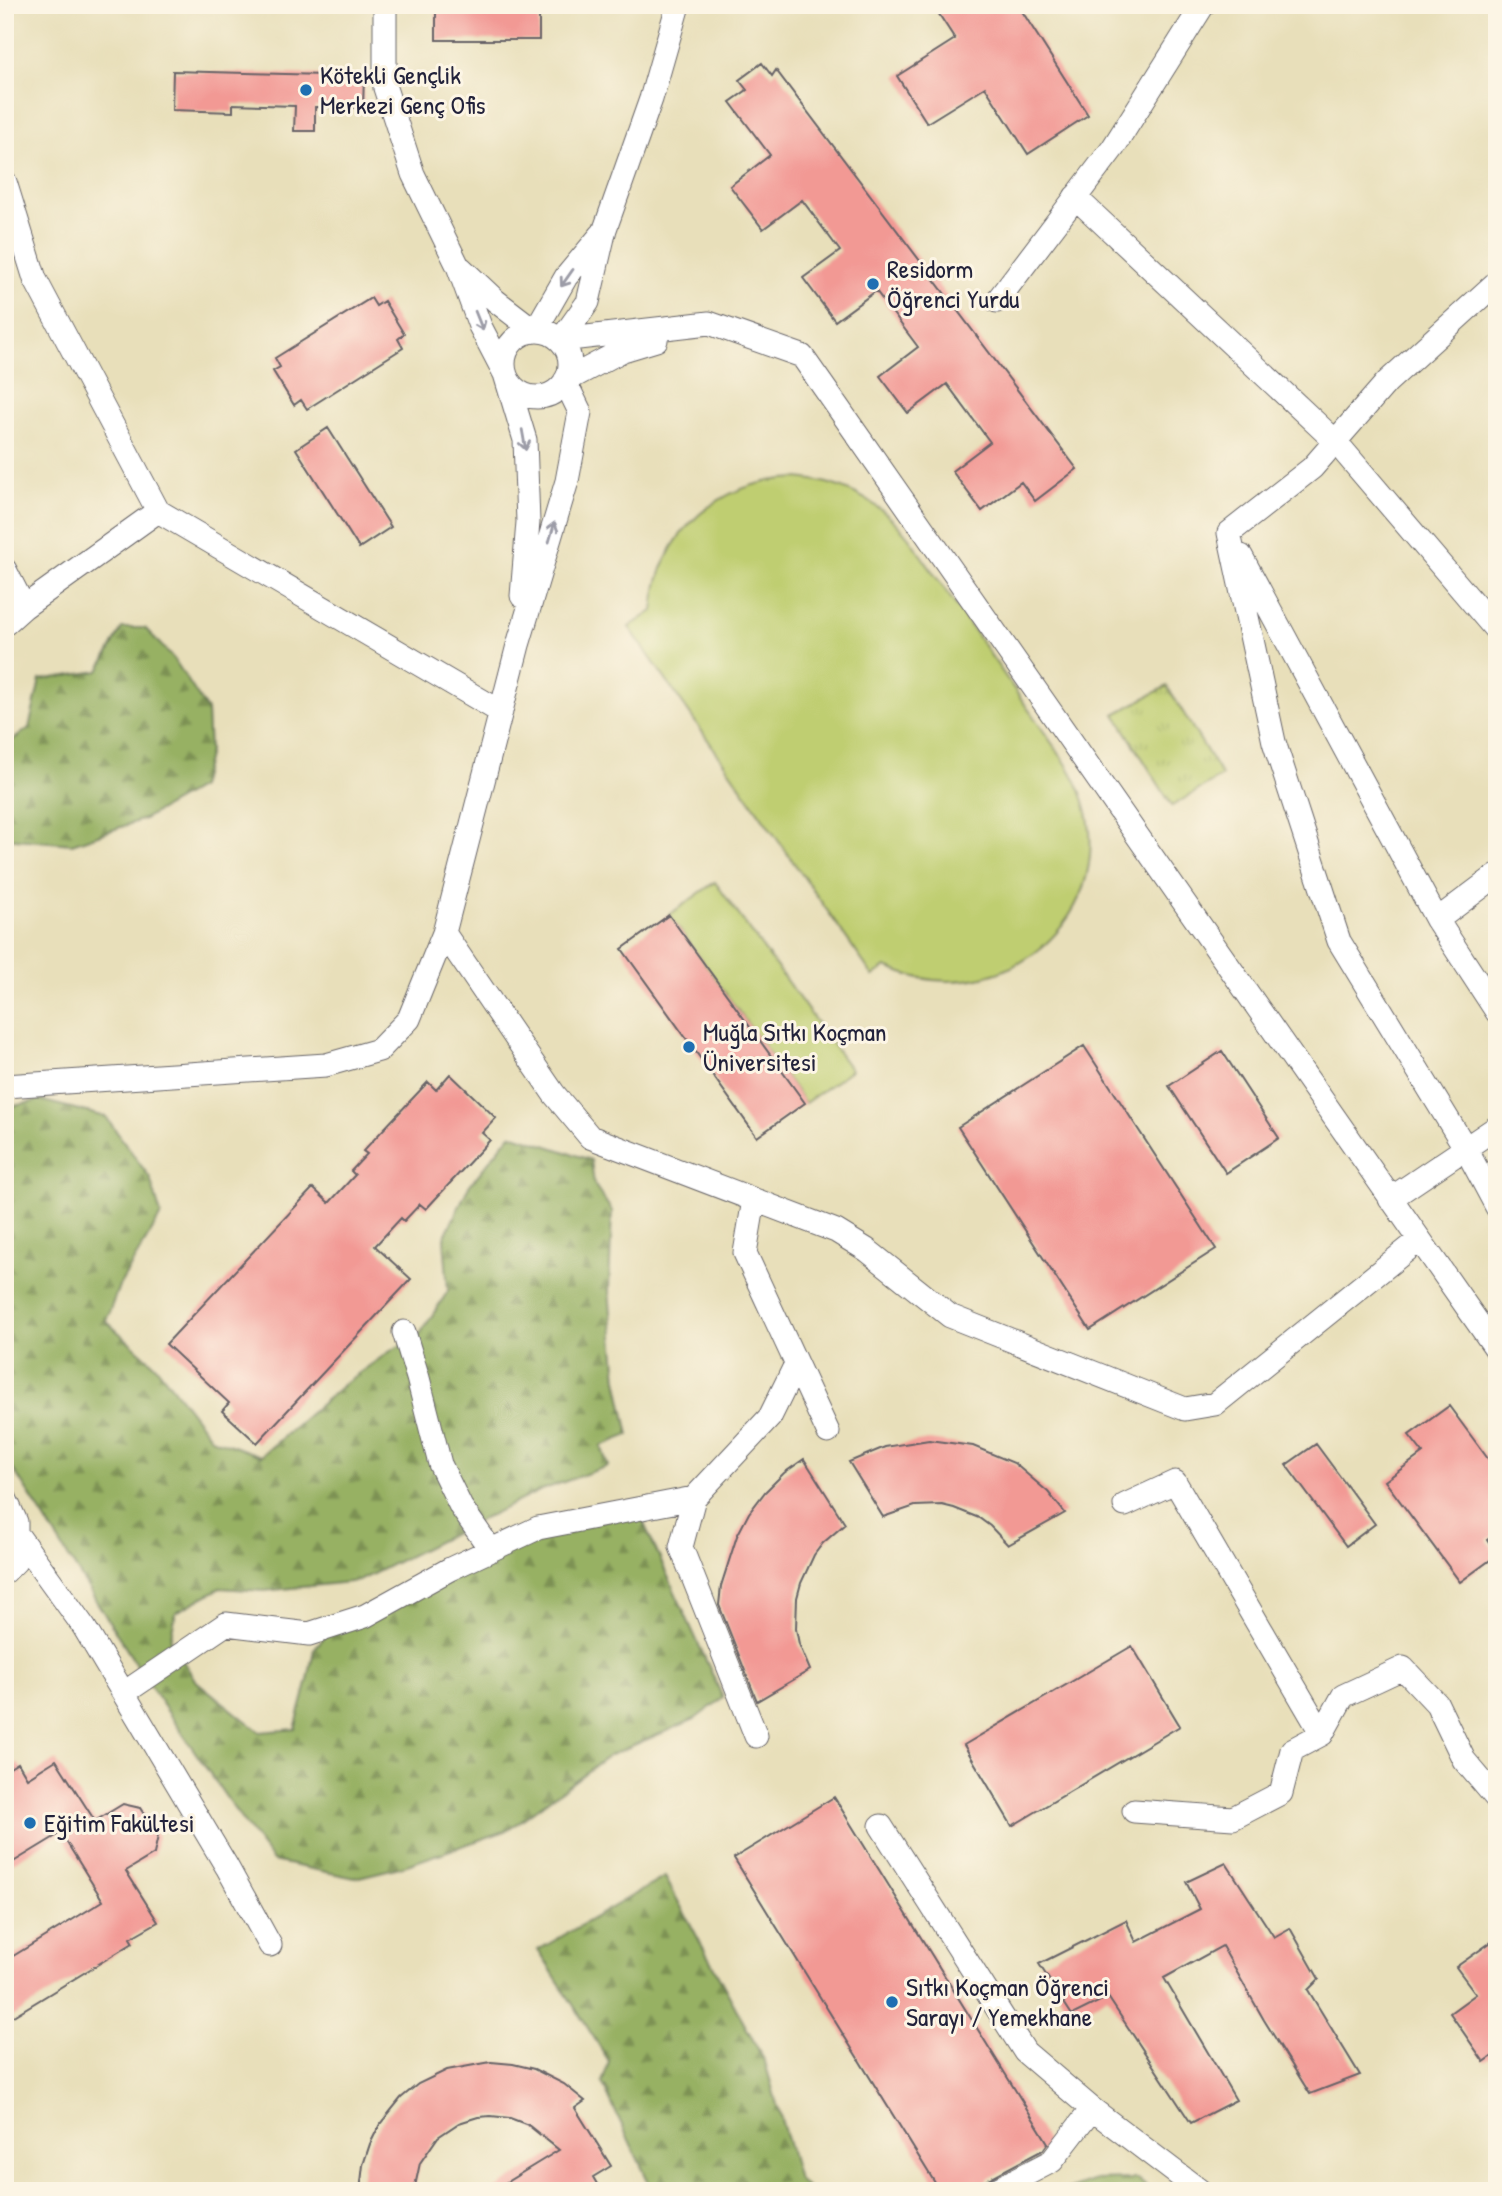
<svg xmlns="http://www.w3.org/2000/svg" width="1502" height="2196" viewBox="0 0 1502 2196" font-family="'Patrick Hand',sans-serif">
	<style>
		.grass { fill: url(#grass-tufts); stroke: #707856; stroke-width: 2 }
		.forest { fill: url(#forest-firs); stroke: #5c6a4f; stroke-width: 2 }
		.pitch { fill: #bfce71; stroke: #707856; stroke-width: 2 }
		.building { fill: #f29994 }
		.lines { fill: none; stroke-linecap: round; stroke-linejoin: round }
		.minor-casing { stroke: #676467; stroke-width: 25 }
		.minor { stroke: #fff; stroke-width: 23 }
		.oneway { stroke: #9c9ca7 }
		.poi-dot { fill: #1f6fb2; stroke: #fcf5e5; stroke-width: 2.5 }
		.labels { text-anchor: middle; stroke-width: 6; stroke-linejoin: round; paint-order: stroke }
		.poi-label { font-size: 26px; fill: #22223b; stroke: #fcf5e5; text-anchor: start }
	</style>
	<defs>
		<pattern id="grass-tufts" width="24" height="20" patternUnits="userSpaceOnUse" patternTransform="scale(1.75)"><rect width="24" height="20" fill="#bfce71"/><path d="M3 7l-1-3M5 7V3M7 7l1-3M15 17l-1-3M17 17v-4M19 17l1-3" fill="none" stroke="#a4b163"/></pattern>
		<pattern id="forest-firs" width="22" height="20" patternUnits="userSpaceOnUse" patternTransform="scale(1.75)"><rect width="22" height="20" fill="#97b163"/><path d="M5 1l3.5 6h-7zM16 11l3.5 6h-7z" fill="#7b9053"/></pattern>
	</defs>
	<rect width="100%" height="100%" fill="#fcf5e5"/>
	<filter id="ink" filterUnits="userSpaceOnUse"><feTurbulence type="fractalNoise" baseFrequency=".0143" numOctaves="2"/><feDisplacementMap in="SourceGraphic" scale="14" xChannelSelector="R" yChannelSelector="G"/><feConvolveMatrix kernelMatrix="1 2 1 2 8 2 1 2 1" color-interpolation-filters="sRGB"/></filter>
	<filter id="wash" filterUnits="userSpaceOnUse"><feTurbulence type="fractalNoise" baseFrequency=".00686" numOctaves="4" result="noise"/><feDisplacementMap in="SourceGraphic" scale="28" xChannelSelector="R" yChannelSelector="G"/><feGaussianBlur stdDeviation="1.57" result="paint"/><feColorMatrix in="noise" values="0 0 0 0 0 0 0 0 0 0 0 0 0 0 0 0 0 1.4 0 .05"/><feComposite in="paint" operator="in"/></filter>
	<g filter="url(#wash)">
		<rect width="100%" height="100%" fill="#e8dfba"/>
		<path class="grass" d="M1167,686L1222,776L1172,806L1115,714Z"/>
		<path class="forest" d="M122,628H145L174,659L207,710L209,751L200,787L144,819L72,844L5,838V746L29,728L40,680L99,671Z
			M40,1100L106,1117L150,1178L161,1215L119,1286L106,1321L155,1365L211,1438L261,1456L345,1383L389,1352L420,1334L448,1291L444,1238L469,1186L511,1134L591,1160L594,1184L612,1211L609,1290L617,1379L629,1435L601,1446L608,1466L539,1491L359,1581L264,1591L220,1588L176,1612L170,1640L195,1680L260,1732L295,1729L308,1680L314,1649L342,1616L508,1550L611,1518L641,1517L723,1698L695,1719L608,1756L508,1830L404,1866L355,1878L273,1861L241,1819L146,1680L5,1456V1108Z
			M665,1877L765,2062L798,2179L809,2191H653L602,2083L609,2061L538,1950Z
			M1137,2179L1152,2191H1065L1095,2180Z"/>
		<path class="pitch" d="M798,478C844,482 880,501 909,538L1065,762C1146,886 1020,1026 886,967L873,976L629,627L653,611C659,531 720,480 798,478Z
			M715,882L851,1070L805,1103L669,915Z"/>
		<g id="blocks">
			<path class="building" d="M436,5H539V40H436Z
				M933,5H1018L1088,115L1028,154L985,87L927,123L897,76L955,39Z
				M762,63L772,76L776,70L1077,469L1035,501L1021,482L982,511L952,471L990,442L947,384L908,413L880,376L918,347L876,291L835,321L803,278L840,251L802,200L763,229L730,186L770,155L730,102L747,90L739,80Z
				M173,71L364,76L363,108L315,107V131H294L295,106L233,104V112L172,110Z
				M371,298L376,306L384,301L404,334L398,339L403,348L307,409L301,400L294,405L273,371L280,367L275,358Z
				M328,428L391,527L359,548L296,449Z
				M669,915L805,1103L757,1137L622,949Z
				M1084,1046L1216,1249L1090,1330L958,1127Z
				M1222,1051L1279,1138L1226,1173L1169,1086Z
				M450,1074L496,1118L482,1133L490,1140L426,1209L420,1204L404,1221L401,1218L375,1246L411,1279L257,1443L222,1411L229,1403L166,1344L313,1188L329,1203L355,1175L351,1171L367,1154L363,1151L428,1082L436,1090Z
				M1449,1406L1497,1471V1533L1487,1540L1497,1555L1460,1582L1385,1481L1423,1453L1409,1435Z
				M929,1440L973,1446L1014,1463L1048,1492L1065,1513L1008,1545L990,1526L979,1518L954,1508L942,1505L915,1506L883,1517L849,1462L885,1447Z
				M1316,1444L1375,1524L1346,1546L1286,1465Z
				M804,1459L845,1524L823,1543L814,1555L801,1583L797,1598L796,1629L799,1644L810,1670L757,1701L719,1605L721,1586L737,1536L749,1513L765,1492L784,1473Z
				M1132,1646L1180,1726L1012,1826L964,1745Z
				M56,1760L95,1821L123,1804L140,1808L158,1836L154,1854L126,1871L158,1922L130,1938L133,1943L5,2021V1961L103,1901L61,1833L5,1867V1771L18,1763L27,1778Z
				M834,1797L1048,2143L1043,2150L988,2179L978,2191H940L734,1858Z
				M1226,1863L1274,1937L1290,1928L1319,1979L1308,1990L1360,2075L1310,2094L1264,2020L1222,1946L1164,1978L1236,2100L1191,2123L1108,1997L1072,2015L1039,1964L1126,1920L1136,1942L1200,1909L1186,1882Z
				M1497,1938V2053L1484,2062L1450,2013L1476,1994L1456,1967Z
				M491,2062L513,2064L534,2069L564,2084L585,2101L575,2108L611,2166L593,2177L601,2191H492L559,2150L528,2125L510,2118L491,2116L478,2117L459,2123L438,2137L420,2163L414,2191H360L363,2165L370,2144L380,2124L401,2098L418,2084L447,2070Z"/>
		</g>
	</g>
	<g filter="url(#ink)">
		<use href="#blocks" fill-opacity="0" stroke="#676467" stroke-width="2"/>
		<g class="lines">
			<g class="minor-casing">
				<path id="minor" d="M385,5V88L413,174L458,266L480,326L505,374L525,440L528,522L522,596
					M5,182L35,279L158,511L501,712
					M1075,197L1335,441L1497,631
					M461,268L496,301L535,331L566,277L601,235
					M1497,282L1387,382L1312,468L1229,533L1274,742L1339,941L1466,1149L1497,1207
					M997,301L1113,148L1203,5
					M504 364a33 33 0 1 1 66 0a33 33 0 1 1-66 0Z
					M561,340L709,323L802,356L1497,1350
					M561,340L588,302L605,229L651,99L678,5
					M1241,556L1437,920
					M5,570L24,607
					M5,624L24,607L158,511
					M1497,875L1437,920L1497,1012
					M444,933L554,1094L590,1137L836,1231L867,1250L950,1316L1185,1409L1215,1404L1418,1241
					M5,1086L326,1065L379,1050L409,1019L444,933L518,645L567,481L580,412L565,381L623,350L656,340
					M1390,1199L1497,1127
					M754,1200L745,1253L828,1432
					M404,1332L418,1378L440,1464L461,1507L491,1550
					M5,1498L16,1522V1561L5,1572
					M1125,1505L1175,1482L1322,1734L1292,1750L1281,1793L1233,1818L1134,1811
					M16,1533L84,1627L227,1867L270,1945
					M124,1693L226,1624L309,1634L365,1616L450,1569L538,1528L694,1498
					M1322,1734L1343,1696L1403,1668L1437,1704L1464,1760L1497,1799
					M756,1736L681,1547L694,1498L770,1417L796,1364
					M881,1826L1025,2052L1092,2109L1200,2191
					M994,2191L1052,2161L1092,2109"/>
			</g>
			<use href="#minor" class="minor"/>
		</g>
		<defs><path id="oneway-shaft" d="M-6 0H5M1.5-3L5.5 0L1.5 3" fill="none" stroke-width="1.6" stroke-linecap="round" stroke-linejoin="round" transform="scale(1.75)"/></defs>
		<g class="oneway">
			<use href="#oneway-shaft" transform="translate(567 278) rotate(125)"/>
			<use href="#oneway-shaft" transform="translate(479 321) rotate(68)"/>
			<use href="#oneway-shaft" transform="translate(524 440) rotate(80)"/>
			<use href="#oneway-shaft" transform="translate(552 532) rotate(-74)"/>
		</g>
	</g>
	<g class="poi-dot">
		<circle cx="306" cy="90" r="7"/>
		<circle cx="873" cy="284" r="7"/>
		<circle cx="689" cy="1047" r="7"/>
		<circle cx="30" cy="1823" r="7"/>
		<circle cx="892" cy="2002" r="7"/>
	</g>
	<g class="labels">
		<g class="poi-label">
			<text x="320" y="84">Kötekli Gençlik<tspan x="320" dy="30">Merkezi Genç Ofis</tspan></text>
			<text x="887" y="278">Residorm<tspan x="887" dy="30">Öğrenci Yurdu</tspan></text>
			<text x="703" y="1041">Muğla Sıtkı Koçman<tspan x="703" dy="30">Üniversitesi</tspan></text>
			<text x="44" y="1832">Eğitim Fakültesi</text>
			<text x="906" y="1996">Sıtkı Koçman Öğrenci<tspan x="906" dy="30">Sarayı / Yemekhane</tspan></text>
		</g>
	</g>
	<rect width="1502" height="2196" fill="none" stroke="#fcf5e5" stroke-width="28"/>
</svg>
